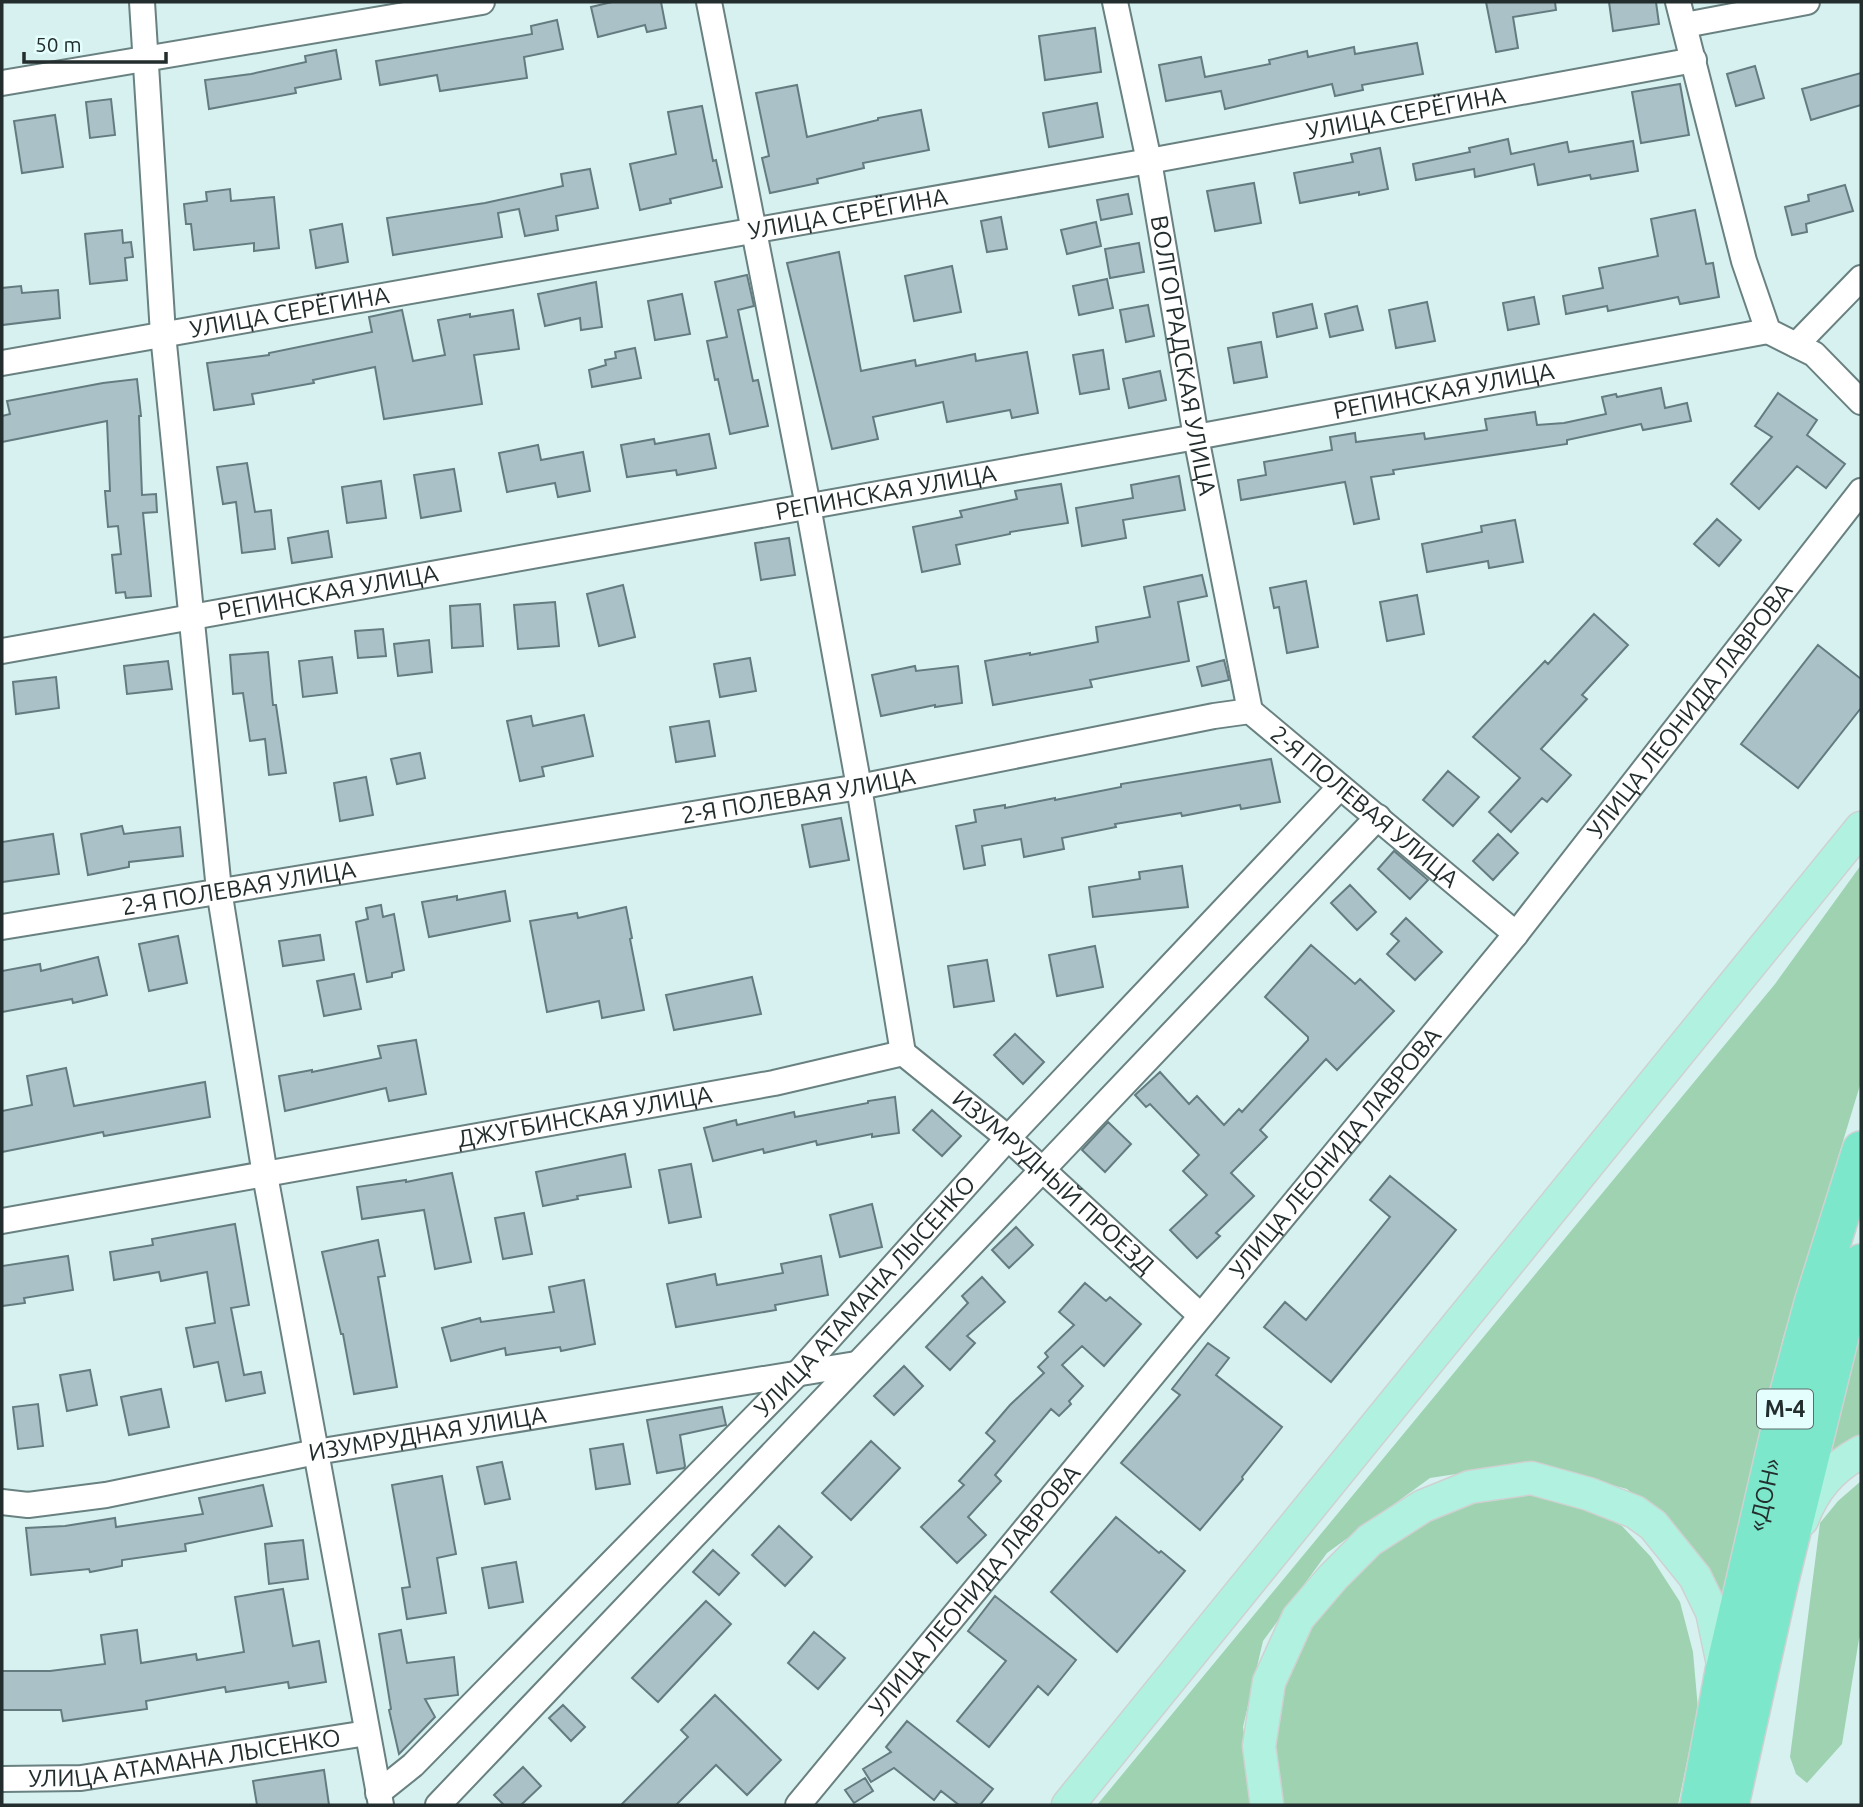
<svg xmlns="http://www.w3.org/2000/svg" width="1863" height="1807" viewBox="0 0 1863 1807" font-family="Ubuntu,sans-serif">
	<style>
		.green { fill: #9ed2b1 }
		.building { fill: #aac2c7; stroke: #647b80; stroke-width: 2 }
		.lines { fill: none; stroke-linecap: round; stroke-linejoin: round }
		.minor-casing { stroke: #698180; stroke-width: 28 }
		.major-casing { stroke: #cfd1d1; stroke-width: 35 }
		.highway-casing { stroke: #cfd1d1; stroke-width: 40 }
		.minor { stroke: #fff; stroke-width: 24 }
		.major { stroke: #b1f1e0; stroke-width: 32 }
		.highway { stroke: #7de7cb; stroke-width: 37 }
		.labels { text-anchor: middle; stroke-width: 6; stroke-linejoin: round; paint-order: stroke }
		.shield { fill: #e4fefd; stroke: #5d6c6b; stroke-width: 2 }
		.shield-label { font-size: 23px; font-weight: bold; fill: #232d2d }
		.street-label { font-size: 24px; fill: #232d2d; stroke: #e4fefd }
	</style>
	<rect width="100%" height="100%" fill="#d7f1f0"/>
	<path class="green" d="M1861,865V1082L1783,1338L1722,1602L1691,1549L1627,1489L1528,1463L1430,1478L1327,1553L1263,1641L1243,1727L1255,1805H1097L1775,984Z
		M1861,1309V1435L1822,1457Z
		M1861,1481V1635L1859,1639L1842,1744L1807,1783L1796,1774L1790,1757L1820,1523L1838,1501Z
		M1504,1493L1567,1498L1622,1526L1651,1557L1680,1602L1693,1652L1698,1709L1678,1805H1284L1271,1747L1285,1672L1315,1622L1371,1559L1426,1520Z"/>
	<path class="building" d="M612,2H661L666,28L647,32L645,25L598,37L591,7Z
		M1486,2H1555L1556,10L1513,17L1518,48L1496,52Z
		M1609,2H1656L1659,24L1613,31Z
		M557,20L563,49L524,57L527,78L440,91L437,75L380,85L376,61L532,34L531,26Z
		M1095,28L1101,72L1045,80L1039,36Z
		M1417,43L1423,74L1362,85L1363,90L1335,96L1332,84L1225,109L1221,91L1166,101L1159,65L1201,57L1205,77L1270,64L1269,60L1307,51L1308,57L1354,47L1355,54Z
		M336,50L341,79L295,88L296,93L209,109L205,80L251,74L306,62L305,56Z
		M1755,66L1764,98L1736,106L1727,74Z
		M1861,73V105L1811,120L1802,89Z
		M1680,84L1689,135L1641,143L1632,92Z
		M797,85L807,137L878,120V118L921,110L929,150L863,163L864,168L817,179L818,183L770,193L762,158L769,156L756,93Z
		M111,99L115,135L90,138L86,102Z
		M1097,103L1103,137L1049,147L1043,113Z
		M702,106L713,161L716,160L722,187L670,199L671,203L640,210L630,164L676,154L668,112Z
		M55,115L63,167L22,173L14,121Z
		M1508,139L1511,154L1567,142L1569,152L1633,141L1638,171L1591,179L1590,175L1538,185L1534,164L1475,177L1474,169L1416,180L1413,164L1470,152L1469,148Z
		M1380,148L1388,189L1359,195V192L1300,203L1294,173L1353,162L1351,154Z
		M590,169L598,208L556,216L558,230L525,236L519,209L498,213L502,237L393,255L387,218L485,203L563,186L561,174Z
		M1254,183L1261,223L1215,231L1207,191Z
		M1845,185L1853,211L1806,224L1807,232L1792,235L1785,207L1809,201L1808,195Z
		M230,189L231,201L274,197L279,248L254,251V243L194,250L191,224H186L184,204L207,201L206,192Z
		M1128,194L1132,214L1101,220L1097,200Z
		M1695,210L1706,264L1713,263L1719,297L1680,304L1678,297L1608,311L1607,306L1566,314L1563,296L1603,288L1599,268L1658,256L1651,219Z
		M1001,217L1007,249L987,252L981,221Z
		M1096,222L1101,246L1067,254L1061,230Z
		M342,224L348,262L316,268L310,230Z
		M122,230L123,243L131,242L133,257L125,258L127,280L90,284L85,234Z
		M1139,243L1144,272L1110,278L1105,249Z
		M839,252L861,371L915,360L916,366L975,354L976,361L1027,352L1038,413L1012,418L1010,410L947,422L943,402L873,417L878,439L832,449L787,263Z
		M952,266L961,312L914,321L905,276Z
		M747,275L754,306L738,310L753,381L758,380L768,426L730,434L718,379L715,380L707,341L727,337L715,282Z
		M1107,279L1113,308L1079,315L1073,286Z
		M596,282L602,327L581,330L580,318L545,326L538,294Z
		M21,286L22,293L58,290L60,318L2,325V288Z
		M682,294L690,334L655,340L648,301Z
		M1534,297L1539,324L1508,330L1503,303Z
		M1427,302L1435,341L1396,348L1389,310Z
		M1312,304L1317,328L1277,337L1273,313Z
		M1148,305L1154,336L1126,342L1120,310Z
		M1357,306L1363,330L1330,337L1325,314Z
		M402,310L413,361L445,355L438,320L470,314V317L513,310L519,349L474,355L482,404L384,419L375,367L313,380L314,383L252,394L254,404L214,410L207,363L269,355V353L372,332L369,317Z
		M1261,342L1267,377L1234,383L1228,348Z
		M635,348L641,378L592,387L589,370L606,365L605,360L616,358L615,352Z
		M1103,350L1109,389L1080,394L1073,355Z
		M1160,371L1166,400L1129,408L1123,379Z
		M137,379L141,416H139L142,495L156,494L157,512L143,513L151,596L126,598L125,592L116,593L112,555L121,554L118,526L108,527L105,491H110L107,421L2,442V416L10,414L7,401L103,383Z
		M1661,388L1665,408L1687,403L1691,421L1643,430L1641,424L1567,440V444L1393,470L1394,474L1371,477L1379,519L1354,524L1345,482L1241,500L1238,480L1266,475L1264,462L1332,450L1330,437L1355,433L1356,442L1424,433L1425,439L1487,430L1485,419L1535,412L1537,425L1564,423L1606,414L1602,397L1616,394L1617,397Z
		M1778,393L1817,420L1807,435L1845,464L1826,488L1797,466L1759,509L1731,484L1772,437L1755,426Z
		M709,434L716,468L677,475L676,470L627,477L621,445L654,439L655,444Z
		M538,445L541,460L583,452L590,491L558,497L555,483L507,492L499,453Z
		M247,463L255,512L271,510L275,549L242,553L236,502L223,504L217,467Z
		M454,469L461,511L421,518L414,475Z
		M1179,476L1185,510L1123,520L1126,538L1082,546L1076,508L1133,498L1131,485Z
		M381,481L386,518L347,523L342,487Z
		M1061,484L1068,523L1010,532V534L956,545L960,564L922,572L913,527L962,517L960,511L1017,499L1015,491Z
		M1717,519L1741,540L1719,566L1694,544Z
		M1515,520L1523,562L1489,568L1488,561L1427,572L1422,544L1482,532L1481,526Z
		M328,531L332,557L292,563L288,538Z
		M789,538L795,575L761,580L755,543Z
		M1202,575L1207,596L1178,602L1189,661L1090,680L1092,687L993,705L985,661L1030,653V655L1098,642L1096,627L1150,617L1144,587Z
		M1306,581L1318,647L1287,653L1279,607L1274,608L1270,588Z
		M623,585L635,637L599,646L587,594Z
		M1417,595L1424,634L1387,641L1380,602Z
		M555,602L559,646L518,649L514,605Z
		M480,604L483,646L452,648L450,606Z
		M1594,614L1628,645L1582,695L1587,699L1541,749L1571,775L1547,802L1542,798L1511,832L1489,812L1520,778L1473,737L1545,661L1548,664Z
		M383,629L386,656L358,658L355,631Z
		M429,640L432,672L398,676L394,644Z
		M1818,645L1861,679V708L1798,788L1741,744Z
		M268,652L273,705H276L286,773L269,775L265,739L250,741L243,693L233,694L230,655Z
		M332,657L337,693L303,697L299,661Z
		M750,658L756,691L720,697L714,664Z
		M1224,660L1229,680L1202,686L1197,667Z
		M168,661L172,689L127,694L124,666Z
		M915,666L916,671L958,666L962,703L935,707V705L881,716L872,675Z
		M56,677L59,708L16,714L13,682Z
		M584,715L593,756L542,767L544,776L520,781L507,721L531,716L533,726Z
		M709,721L715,756L676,762L670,727Z
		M420,753L425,778L397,784L391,759Z
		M1271,759L1280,802L1241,809L1240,805L1182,816L1181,813L1115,824L1116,827L1062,838L1064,849L1024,857L1021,839L982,846L985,865L964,869L956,826L976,822L974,810L1005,805V808L1055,798V800L1121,787V784Z
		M1448,771L1479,797L1453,826L1423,800Z
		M366,777L373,815L340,821L334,783Z
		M841,818L849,860L810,867L802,825Z
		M122,826L124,834L180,827L183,856L129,862V867L88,875L81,834Z
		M53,834L59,874L2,882V842Z
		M1498,834L1518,853L1493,880L1473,861Z
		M1394,851L1428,880L1410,899L1378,869Z
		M1182,866L1188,907L1093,917L1089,887L1140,879L1139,872Z
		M1350,885L1376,912L1357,930L1331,903Z
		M505,891L510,921L429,937L422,902L457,896V900Z
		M381,905L383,917L394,914L404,970L392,973V977L367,982L356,922L368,919L366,908Z
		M626,907L632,938L630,939L644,1010L602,1018L599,1001L547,1012L530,921L577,913L578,918Z
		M1406,918L1442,952L1415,980L1387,954L1399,941L1391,934Z
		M320,935L324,960L283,966L279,941Z
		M178,936L187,983L149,991L139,944Z
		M1311,945L1355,984L1360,979L1394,1011L1337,1070L1326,1059L1260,1130L1267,1137L1231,1173L1254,1196L1216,1233L1220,1236L1197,1258L1170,1230L1207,1195L1183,1171L1199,1155L1150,1104L1146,1107L1135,1095L1160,1072L1189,1104L1197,1096L1224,1125L1239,1109L1242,1112L1308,1040V1037L1265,997Z
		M1095,946L1103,987L1057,996L1049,955Z
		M98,957L107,995L73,1003L72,999L2,1012V971L40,964L41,971Z
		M987,960L994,1001L954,1007L948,966Z
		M354,974L361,1009L324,1016L317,981Z
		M752,977L761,1014L674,1030L666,995Z
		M1015,1034L1044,1062L1023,1084L994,1055Z
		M416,1040L426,1094L389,1101L386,1088L285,1111L279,1076L312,1070V1072L381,1058L378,1046Z
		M66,1068L74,1106L205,1082L210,1117L104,1136L103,1132L2,1152V1111L32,1105L27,1076Z
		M895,1097L899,1133L872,1137V1134L817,1145L816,1141L764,1153L763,1149L713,1161L704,1128L736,1120L737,1125L794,1112L795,1117L868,1103V1101Z
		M932,1110L961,1136L942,1156L913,1130Z
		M1108,1122L1131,1144L1105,1172L1082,1150Z
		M625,1154L631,1187L577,1196L578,1199L543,1206L536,1172Z
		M691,1164L701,1217L669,1223L659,1170Z
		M452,1173L471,1262L435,1269L424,1210L362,1219L357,1187L406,1180V1182Z
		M1390,1176L1456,1230L1331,1382L1264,1327L1285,1302L1306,1320L1390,1217L1370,1200Z
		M872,1204L882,1247L840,1257L830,1215Z
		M524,1213L532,1254L503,1259L495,1218Z
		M235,1224L249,1305L231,1308L244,1375L261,1372L265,1393L226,1401L218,1362L194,1367L186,1328L215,1323L207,1272L161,1281L159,1272L114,1280L110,1252L153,1245L152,1239Z
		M1016,1227L1033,1245L1009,1268L992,1250Z
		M378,1240L385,1276L378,1277L397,1387L354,1394L343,1334H341L322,1252Z
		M68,1256L73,1290L24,1298L25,1303L2,1306V1266Z
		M821,1256L828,1295L775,1305L776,1310L676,1327L667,1284L715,1274L717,1285L783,1273L781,1264Z
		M982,1277L1005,1302L967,1336L975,1343L950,1370L926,1347L968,1303L962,1296Z
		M584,1280L595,1344L561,1351L560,1347L506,1355L505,1348L451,1361L442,1328L480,1318L481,1322L554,1312L549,1287Z
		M1085,1283L1106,1301L1110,1297L1141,1324L1104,1366L1082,1346L1062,1365L1083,1386L1069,1401L1071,1404L1059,1416L1051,1409L995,1475L1001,1481L968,1517L986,1535L957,1563L921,1527L964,1485L959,1481L995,1441L986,1433L1010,1405L1044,1373L1038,1367L1048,1357L1045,1353L1074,1325L1059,1312Z
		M1208,1343L1229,1358L1216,1375L1282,1427L1242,1477L1243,1479L1200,1530L1121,1463L1180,1395L1172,1389Z
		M904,1366L923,1386L894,1415L874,1396Z
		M90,1370L97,1405L67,1411L60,1375Z
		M161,1389L169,1427L129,1435L121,1397Z
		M38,1404L43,1446L18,1449L13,1407Z
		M722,1407L726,1425L680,1435L685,1466L684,1468L657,1473L647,1420Z
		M871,1441L900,1468L851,1520L822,1493Z
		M623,1444L630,1484L596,1489L590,1449Z
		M502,1462L510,1499L485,1504L477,1467Z
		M442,1476L456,1554L437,1558L446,1613L407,1619L402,1588L410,1587L392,1485Z
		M263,1485L272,1526L185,1544L186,1551L122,1560V1566L90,1572L89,1569L31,1575L26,1528L65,1526L115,1518L116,1527L203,1514L199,1498Z
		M1116,1517L1159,1553L1161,1551L1185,1571L1117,1652L1051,1592Z
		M779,1526L812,1557L785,1586L752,1555Z
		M303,1540L308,1579L269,1584L265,1544Z
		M713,1550L739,1573L719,1595L693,1572Z
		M516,1562L523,1602L489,1608L482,1568Z
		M283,1589L293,1646L319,1641L326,1682L289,1688L288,1682L226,1692L225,1687L146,1701L147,1709L63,1721L61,1710H2V1671H50L105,1664L101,1635L137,1630L141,1663L196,1654L197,1660L244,1652L235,1597Z
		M995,1596L1076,1660L1048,1695L1038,1686L989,1747L957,1721L1006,1661L968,1631Z
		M706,1601L731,1624L658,1702L632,1678Z
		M401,1630L407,1663L454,1657L458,1695L425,1699L435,1717L399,1754L389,1710L391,1709L379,1634Z
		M814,1632L845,1658L818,1689L788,1663Z
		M715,1695L781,1760L747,1795L716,1765L676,1805H621L688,1737L681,1730Z
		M563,1705L585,1727L571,1741L549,1718Z
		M907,1721L993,1789L980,1805H959L941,1791L934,1800L894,1768L871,1782L863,1769L891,1752L886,1747Z
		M523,1767L541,1786L521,1805H504L494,1795Z
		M324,1770L329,1805H257L253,1781Z
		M865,1778L873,1791L854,1803L845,1790Z"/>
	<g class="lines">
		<g class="minor-casing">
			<g id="minor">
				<path d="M142,2L163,334L219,890L265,1175L381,1805"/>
				<path d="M709,2L808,506L859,787L903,1053"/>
				<path id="s1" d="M1115,2L1149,161L1196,437L1250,711"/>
				<path d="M1678,2L1744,261L1768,331L1814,354L1861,402"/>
				<path d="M1685,25L1807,2"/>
				<path d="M2,83L482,2"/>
				<path d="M1796,345L1861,278"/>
				<path id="s2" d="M2,363L1149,161L1694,60"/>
				<path id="s3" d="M2,651L1196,437L1768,331"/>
				<path id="s4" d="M2,927L859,787L1214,716L1250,711L1516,934"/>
				<path id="s5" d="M903,1053L1008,1138L1200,1315"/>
				<path id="s6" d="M2,1221L774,1083L903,1053"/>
				<path id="s7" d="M2,1502L28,1505L106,1495L316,1452L856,1364"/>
				<path id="s8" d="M2,1779L81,1778L367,1733"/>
				<path id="s9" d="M378,1793L413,1765L798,1373L1008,1138L1340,787"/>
				<path d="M438,1805L1378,817"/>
				<path id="s10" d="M798,1805L1516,934L1861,491"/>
			</g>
		</g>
		<g class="major-casing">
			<path id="major" d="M1802,1520C1814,1488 1832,1468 1861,1452
				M1068,1805L1861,828
				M1267,1805L1259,1746L1269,1682L1298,1618L1333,1577L1370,1540L1423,1506L1470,1487L1531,1478L1589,1494L1635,1512L1653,1525L1695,1577L1712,1612L1724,1669"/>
		</g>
		<g class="highway-casing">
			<g id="highway">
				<path id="s11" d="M1699,1805L1724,1671L1787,1399L1813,1303L1861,1150"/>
				<path d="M1730,1805L1780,1580L1846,1312L1861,1263"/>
			</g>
		</g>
		<use href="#minor" class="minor"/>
		<use href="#major" class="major"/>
		<use href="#highway" class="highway"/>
	</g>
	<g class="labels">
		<rect class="shield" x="1757" y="1389.5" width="56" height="39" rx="5"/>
		<g class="shield-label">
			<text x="1785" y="1417">М-4</text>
		</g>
		<g class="street-label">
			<text dy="8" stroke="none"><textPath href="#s2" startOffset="1426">УЛИЦА СЕРЁГИНА</textPath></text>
			<text dy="8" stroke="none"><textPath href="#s2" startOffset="859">УЛИЦА СЕРЁГИНА</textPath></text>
			<text dy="8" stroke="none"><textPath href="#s2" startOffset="292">УЛИЦА СЕРЁГИНА</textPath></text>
			<text dy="8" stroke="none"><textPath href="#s1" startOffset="360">ВОЛГОГРАДСКАЯ УЛИЦА</textPath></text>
			<text dy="8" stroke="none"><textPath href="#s3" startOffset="1465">РЕПИНСКАЯ УЛИЦА</textPath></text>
			<text dy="8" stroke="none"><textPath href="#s3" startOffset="898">РЕПИНСКАЯ УЛИЦА</textPath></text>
			<text dy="8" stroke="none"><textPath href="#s3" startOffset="331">РЕПИНСКАЯ УЛИЦА</textPath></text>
			<text dy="8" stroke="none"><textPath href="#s10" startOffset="1412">УЛИЦА ЛЕОНИДА ЛАВРОВА</textPath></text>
			<text dy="8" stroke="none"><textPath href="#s4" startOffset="807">2-Я ПОЛЕВАЯ УЛИЦА</textPath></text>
			<text dy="8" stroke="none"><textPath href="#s4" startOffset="1416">2-Я ПОЛЕВАЯ УЛИЦА</textPath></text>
			<text dy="8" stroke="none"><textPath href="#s4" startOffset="240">2-Я ПОЛЕВАЯ УЛИЦА</textPath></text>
			<text dy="8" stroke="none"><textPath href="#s6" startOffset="592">ДЖУГБИНСКАЯ УЛИЦА</textPath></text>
			<text dy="8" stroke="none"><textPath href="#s10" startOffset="845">УЛИЦА ЛЕОНИДА ЛАВРОВА</textPath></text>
			<text dy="8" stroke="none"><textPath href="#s5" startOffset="198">ИЗУМРУДНЫЙ ПРОЕЗД</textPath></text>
			<text dy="8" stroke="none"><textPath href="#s9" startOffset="696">УЛИЦА АТАМАНА ЛЫСЕНКО</textPath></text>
			<text dy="8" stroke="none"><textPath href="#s7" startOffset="432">ИЗУМРУДНАЯ УЛИЦА</textPath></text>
			<text dy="8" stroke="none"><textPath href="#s11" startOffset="317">«ДОН»</textPath></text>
			<text dy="8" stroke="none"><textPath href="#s10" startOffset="278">УЛИЦА ЛЕОНИДА ЛАВРОВА</textPath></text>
			<text dy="8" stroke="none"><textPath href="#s8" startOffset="184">УЛИЦА АТАМАНА ЛЫСЕНКО</textPath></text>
		</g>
	</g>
	<rect width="1863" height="1807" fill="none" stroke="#232d2d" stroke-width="7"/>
	<path d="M24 52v10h142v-10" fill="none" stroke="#232d2d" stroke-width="3.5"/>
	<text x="35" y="52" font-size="21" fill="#232d2d" stroke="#e4fefd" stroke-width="5" paint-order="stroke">50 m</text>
</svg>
